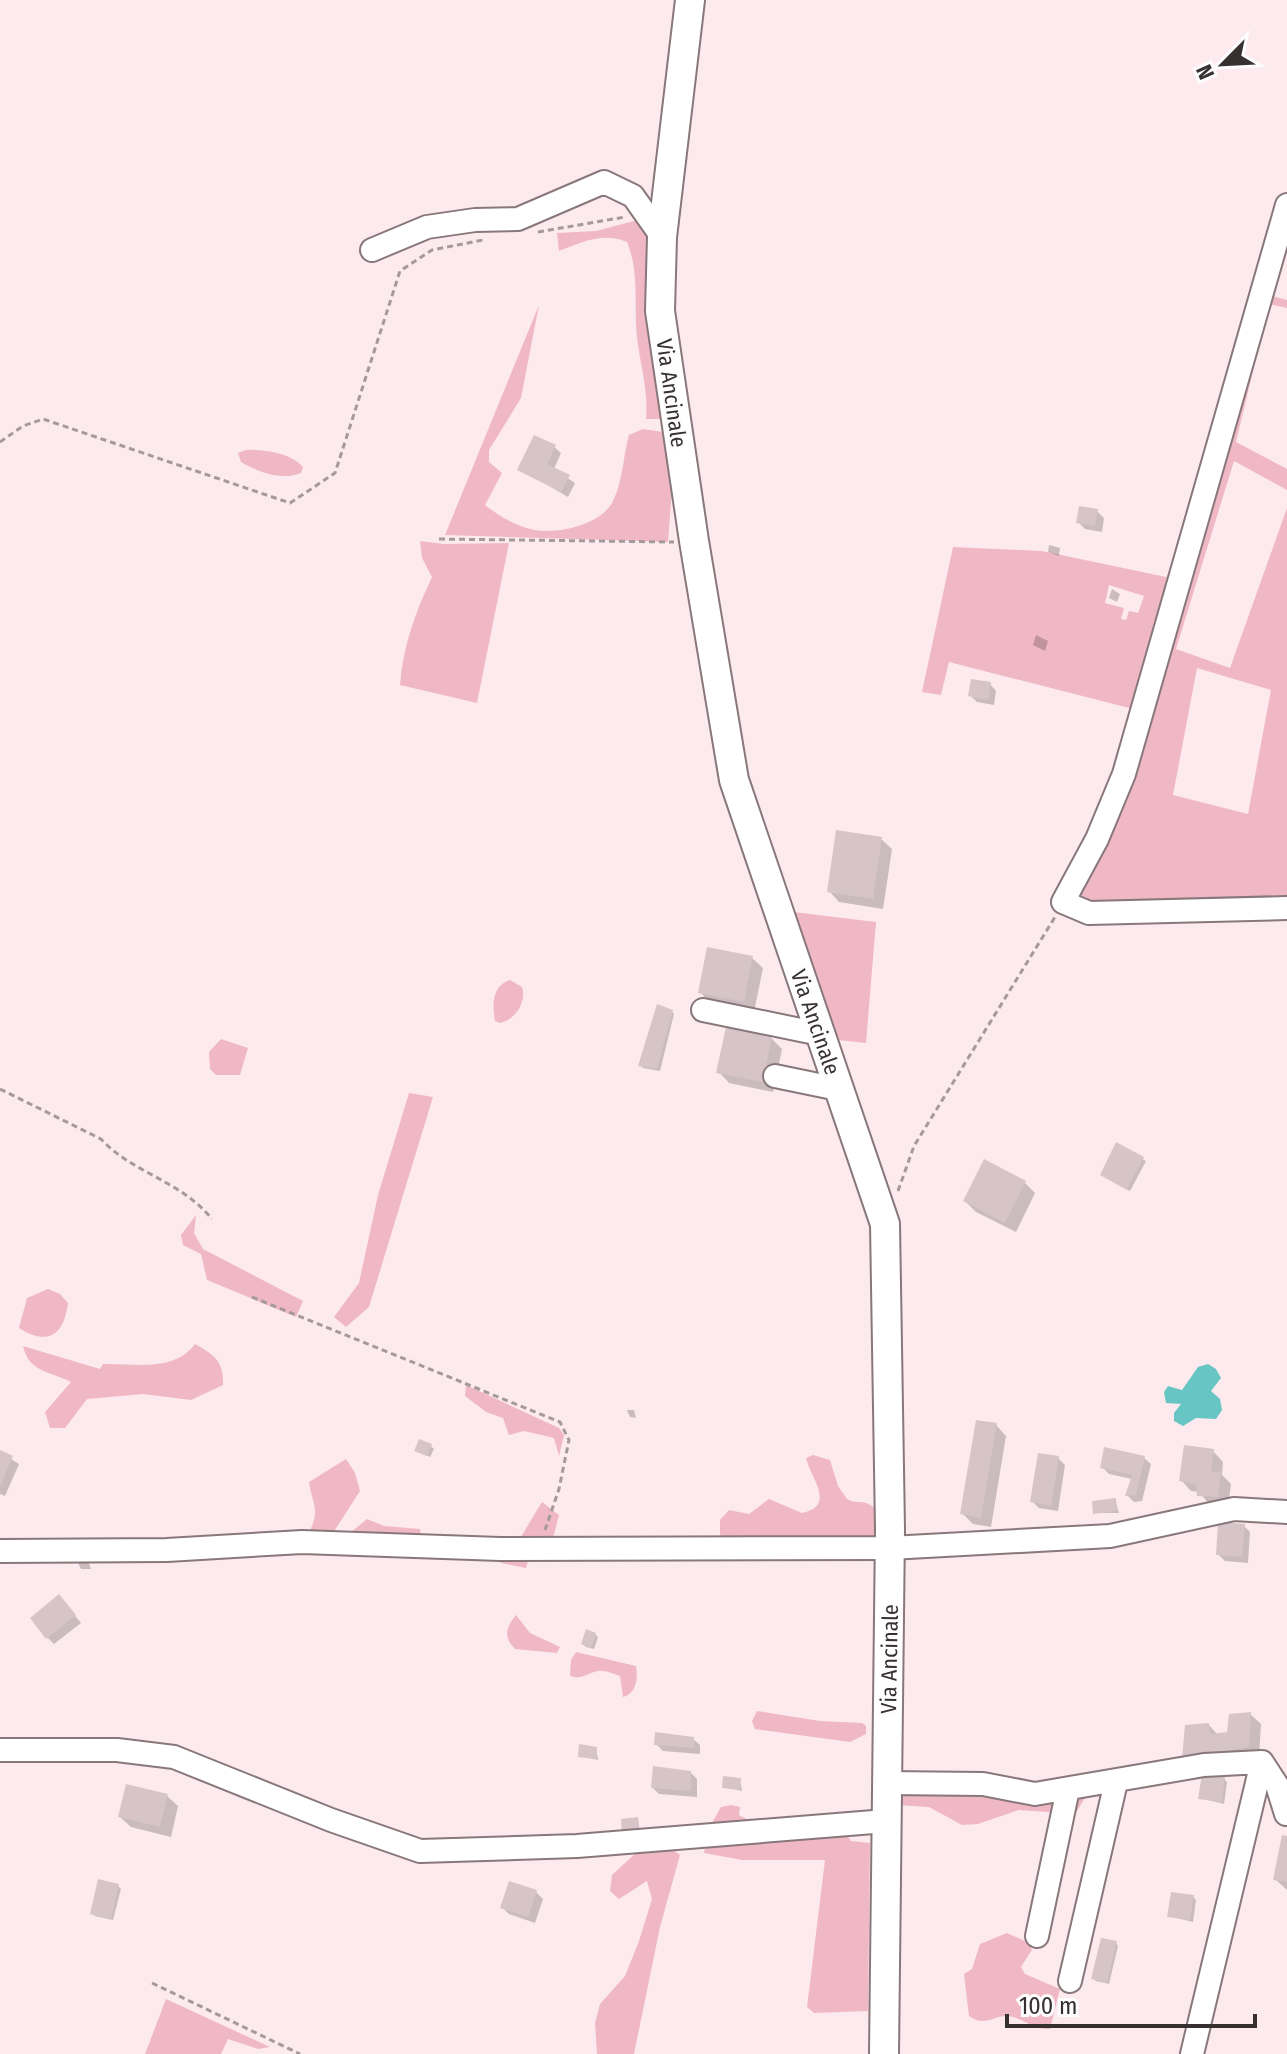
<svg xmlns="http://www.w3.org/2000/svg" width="1287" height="2054" viewBox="0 0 1287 2054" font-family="'Fira Sans Condensed',sans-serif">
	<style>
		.green { fill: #f0b8c5; fill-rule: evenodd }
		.water { fill: #67c6c3 }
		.shadow { fill: #0003 }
		.building { fill: #d6c4c8 }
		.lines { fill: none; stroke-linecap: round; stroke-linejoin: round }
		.minor-casing { stroke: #88777b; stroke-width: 26 }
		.major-casing { stroke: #88777b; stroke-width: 32 }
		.path { stroke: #a6999b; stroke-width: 3; stroke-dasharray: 6 4; stroke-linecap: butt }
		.minor { stroke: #fff; stroke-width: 22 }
		.major { stroke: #fff; stroke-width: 28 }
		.labels { text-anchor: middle; stroke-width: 6; stroke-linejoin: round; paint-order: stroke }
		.street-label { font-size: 22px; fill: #373031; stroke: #fdfdfd }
	</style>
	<rect width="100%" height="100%" fill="#fdeaee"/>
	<path class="green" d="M634,221L648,225L663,419H646C649,386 637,356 636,324C635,295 638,269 627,242C602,232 583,242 559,251L557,233L596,231Z
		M1264,294L1287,300V308L1269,304L1236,442L1287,469V490L1234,461L1176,649L1230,668L1287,508V910L1067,903L1101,841ZM1197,668L1271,690L1248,814L1173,795Z
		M539,305L521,398L489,450V462L502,473L485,505C499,516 517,527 535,530C559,534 601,525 613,501C623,481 623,456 629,435L643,429L663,432L672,489L668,542L445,535Z
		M246,450C264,449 292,453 303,467L301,473C282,481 258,472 241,462L238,453Z
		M420,541L443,544L509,543L477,703L400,685C403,646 415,613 432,577L422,558Z
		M953,547L1042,551L1171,578L1133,709L949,662L941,695L922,692ZM1109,585L1144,596L1138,613L1129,611L1126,620L1121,619L1124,608L1105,603Z
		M785,911L876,922L866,1043L828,1039Z
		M510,980L522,987C527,1002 515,1020 500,1023L495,1021C492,1004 492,986 510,980Z
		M221,1039L248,1048L240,1075H216L210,1069L209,1052Z
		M409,1093L433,1097L369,1307L346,1327L334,1317L359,1283L378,1195Z
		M196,1215L194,1233L203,1249L303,1301L296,1317L207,1280L201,1254L183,1245L181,1235Z
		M48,1289L60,1294L68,1303C64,1336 47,1346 19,1328L27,1298Z
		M195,1344C215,1355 224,1362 223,1385L191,1400L143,1394L87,1399L65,1428H50L45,1412L71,1382C50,1371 29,1373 23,1346L100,1369L103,1364C135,1363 173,1373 195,1344Z
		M466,1385L559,1428L564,1435L559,1456L554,1438L524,1431L509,1435L503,1418L486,1412L465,1396Z
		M813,1455L830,1460L838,1486L847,1499C854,1503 858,1501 866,1503C884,1508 879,1532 879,1546L724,1542L720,1534V1520L729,1510L749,1514L769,1499L802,1513C837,1506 810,1477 806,1458Z
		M346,1459L355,1473L360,1491L333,1533H350L367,1519L384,1526L420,1529L421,1536L308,1535C321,1508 313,1508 309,1482Z
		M542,1502L559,1515L549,1554L530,1555L526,1568L501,1563L498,1559L519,1540Z
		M516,1615L530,1633L560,1647L557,1653L515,1649C503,1637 506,1627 516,1615Z
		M576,1652L636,1666C638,1678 637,1693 623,1697L620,1676C614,1674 605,1670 598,1671C586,1673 583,1680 570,1676L571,1660Z
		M757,1711L820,1721L862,1723L866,1726V1734L850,1742L755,1729L752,1721Z
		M897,1786L1088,1793L1075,1814L1019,1810L978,1824L962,1825L929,1807L896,1805Z
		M731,1805L740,1807L739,1815L752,1822L847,1835L851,1841L870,1843L868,2011L814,2013L807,2007L825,1860H742L704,1853L709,1828L721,1807Z
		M668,1846L680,1855L660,1927L634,2054H597L595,2023L600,2004L625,1976L639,1941L652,1899L647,1881L619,1899L610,1891L612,1875L638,1851Z
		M1007,1933L1029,1943L1032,1950L1021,1967L1025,1974L1060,1989L1050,2029C1035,2030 1027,2021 1013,2017C996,2012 986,2029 969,2016L964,1974L972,1969L980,1944Z
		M166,1999L270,2047L258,2049L228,2039L221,2054H145Z"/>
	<path class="water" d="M1208,1364L1216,1369L1221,1378L1211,1391L1220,1399L1222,1410L1216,1419L1196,1418L1183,1426L1174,1421V1413L1181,1404L1166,1403L1164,1392L1168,1386L1182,1390L1198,1367Z"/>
	<path class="shadow" d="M554,447L561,453L554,469L575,483L568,497L520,469Z
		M1097,511L1104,518L1102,532L1085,529L1078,522Z
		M1049,545L1060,548L1059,556L1048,552Z
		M1112,589L1120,594L1117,602L1109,598Z
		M1036,635L1048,641L1045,651L1033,645Z
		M990,684L996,691L994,705L977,702L970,695Z
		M881,839L892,849L883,909L839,902L829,891Z
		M752,958L763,968L754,1012L710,1003L700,992Z
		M672,1012L674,1014L660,1071L643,1068L640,1065Z
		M771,1038L782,1049L773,1092L729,1083L719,1072Z
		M1117,1145L1146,1161L1130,1191L1105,1177Z
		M1025,1183L1035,1193L1016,1232L976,1212L965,1201Z
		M627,1410H634L636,1418L630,1417Z
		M996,1425L1006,1436L991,1527L973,1524L962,1513Z
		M431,1446L434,1449L430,1457L416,1450Z
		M1213,1451L1223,1462L1222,1475L1231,1484L1228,1507L1210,1505L1199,1492L1191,1491L1181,1480Z
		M0,1452L19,1464L5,1496L0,1494Z
		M1058,1458L1065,1465L1058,1511L1039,1508L1032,1501Z
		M1144,1458L1151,1464L1142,1501L1134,1502L1127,1495L1132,1479L1109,1474L1102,1467Z
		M1115,1500L1119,1513H1095Z
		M1244,1526L1250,1532L1248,1563L1225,1561L1218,1554Z
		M78,1563H89L91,1569H81Z
		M65,1604L81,1623L54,1644L47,1637Z
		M595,1634L598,1637L594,1649L586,1647L583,1644Z
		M1250,1714L1261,1724L1259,1757L1195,1767L1209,1725L1218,1735L1229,1733Z
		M693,1739L700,1745V1754L663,1751L656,1744Z
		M596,1749L598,1760L580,1756Z
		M690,1772L697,1779V1797L659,1794L653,1788Z
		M1224,1779L1227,1782L1224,1804L1200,1798Z
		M740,1780L742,1791L724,1787Z
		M167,1796L178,1806L171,1837L131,1827L120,1817Z
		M1287,1838V1890L1275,1879Z
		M118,1886L121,1889L113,1920L95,1916L92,1913Z
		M536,1892L543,1899L535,1923L509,1914L502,1907Z
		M1193,1897L1196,1900L1193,1922L1169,1916Z
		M1116,1943L1118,1946L1109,1984L1096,1981L1093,1978Z"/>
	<path class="building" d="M534,435L556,445L547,464L570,475L561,492L517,470Z
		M1079,506L1098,509L1095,526L1076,523Z
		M971,679L991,682L988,700L968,696Z
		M836,830L882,837L873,899L827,892Z
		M707,947L753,956L744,1002L698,993Z
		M657,1004L673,1010L657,1069L638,1066Z
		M726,1027L772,1036L763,1082L716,1073Z
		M1116,1142L1144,1157L1127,1190L1100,1175Z
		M984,1159L1026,1181L1005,1223L963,1201Z
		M976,1420L997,1423L981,1518L960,1514Z
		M419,1439L432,1444L427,1456L414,1451Z
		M1184,1445L1214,1449L1211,1472H1221L1218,1497L1197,1496L1196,1484L1179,1481Z
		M1104,1447L1145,1456L1136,1495L1125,1496L1132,1475L1100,1468Z
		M0,1450L13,1456L0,1487Z
		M1038,1453L1059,1456L1051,1506L1030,1502Z
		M1116,1498L1117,1511L1093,1514L1092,1501Z
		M1218,1522L1245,1524L1242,1557L1216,1555Z
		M59,1594L76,1615L46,1639L30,1618Z
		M586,1629L596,1633L591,1648L581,1644Z
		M1251,1712L1249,1747L1182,1758L1185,1725L1209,1723L1210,1734L1227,1732L1229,1714Z
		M655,1732L694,1737V1748L654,1745Z
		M579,1744L597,1747L596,1759L578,1757Z
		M653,1766L691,1771V1791L651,1788Z
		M1202,1774L1225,1777L1222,1802L1198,1799Z
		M723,1776L741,1778L740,1790L722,1788Z
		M126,1784L168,1794L160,1827L118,1817Z
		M638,1817L640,1832L622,1835L621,1819Z
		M1282,1835L1287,1836V1882L1273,1880Z
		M98,1879L119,1884L111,1919L90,1914Z
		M509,1881L537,1890L528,1917L500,1908Z
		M1171,1892L1194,1895L1190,1920L1167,1917Z
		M1101,1938L1117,1941L1107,1983L1091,1979Z"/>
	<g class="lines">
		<g class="minor-casing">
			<path id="minor" d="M1287,205L1124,774L1097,839L1063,902L1089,913L1287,908
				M372,250L427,227L475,220L518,219L604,182L633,196L662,237
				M703,1010L820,1034
				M775,1076L838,1089
				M0,1551L167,1550L302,1542L500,1549L890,1548L1110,1536L1234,1509L1287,1512
				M0,1750H117L174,1757L331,1820L420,1851L577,1846L886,1821
				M1262,1762L1277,1785L1286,1814
				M887,1783L983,1784L1035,1794L1204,1765L1262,1762
				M1037,1936L1068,1789
				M1070,1981L1116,1782
				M1192,2054L1262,1762"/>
		</g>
		<g class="major-casing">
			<path id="major" d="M690,0L662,237L660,311L694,541L734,780L885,1224L890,1529L884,2054"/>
		</g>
		<path class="path" d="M538,232L625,217
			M0,442L23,426L43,419L290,503L335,473L400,271L432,250L483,240
			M439,539L674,542
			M0,1089L101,1139C132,1173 180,1180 212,1219
			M898,1191L914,1146L1055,917
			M252,1297L560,1422L569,1440L559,1489L545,1530
			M152,1983L300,2054"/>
		<use href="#minor" class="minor"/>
		<use href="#major" class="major"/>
	</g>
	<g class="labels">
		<g class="street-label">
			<text transform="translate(672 393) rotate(82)" y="8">Via Ancinale</text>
			<text transform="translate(816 1022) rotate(71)" y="8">Via Ancinale</text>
			<text transform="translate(889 1659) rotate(-89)" y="8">Via Ancinale</text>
		</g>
	</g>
	<g transform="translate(1223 64) rotate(246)" stroke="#fdfdfd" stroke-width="6" paint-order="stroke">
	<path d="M0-6L14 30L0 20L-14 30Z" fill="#373031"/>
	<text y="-12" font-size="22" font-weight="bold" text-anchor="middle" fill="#373031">N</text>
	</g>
	<path d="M1007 2014v12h248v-12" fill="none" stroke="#373031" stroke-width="4"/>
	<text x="1019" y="2014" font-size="24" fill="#373031" stroke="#fdfdfd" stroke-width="6" paint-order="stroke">100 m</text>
</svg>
